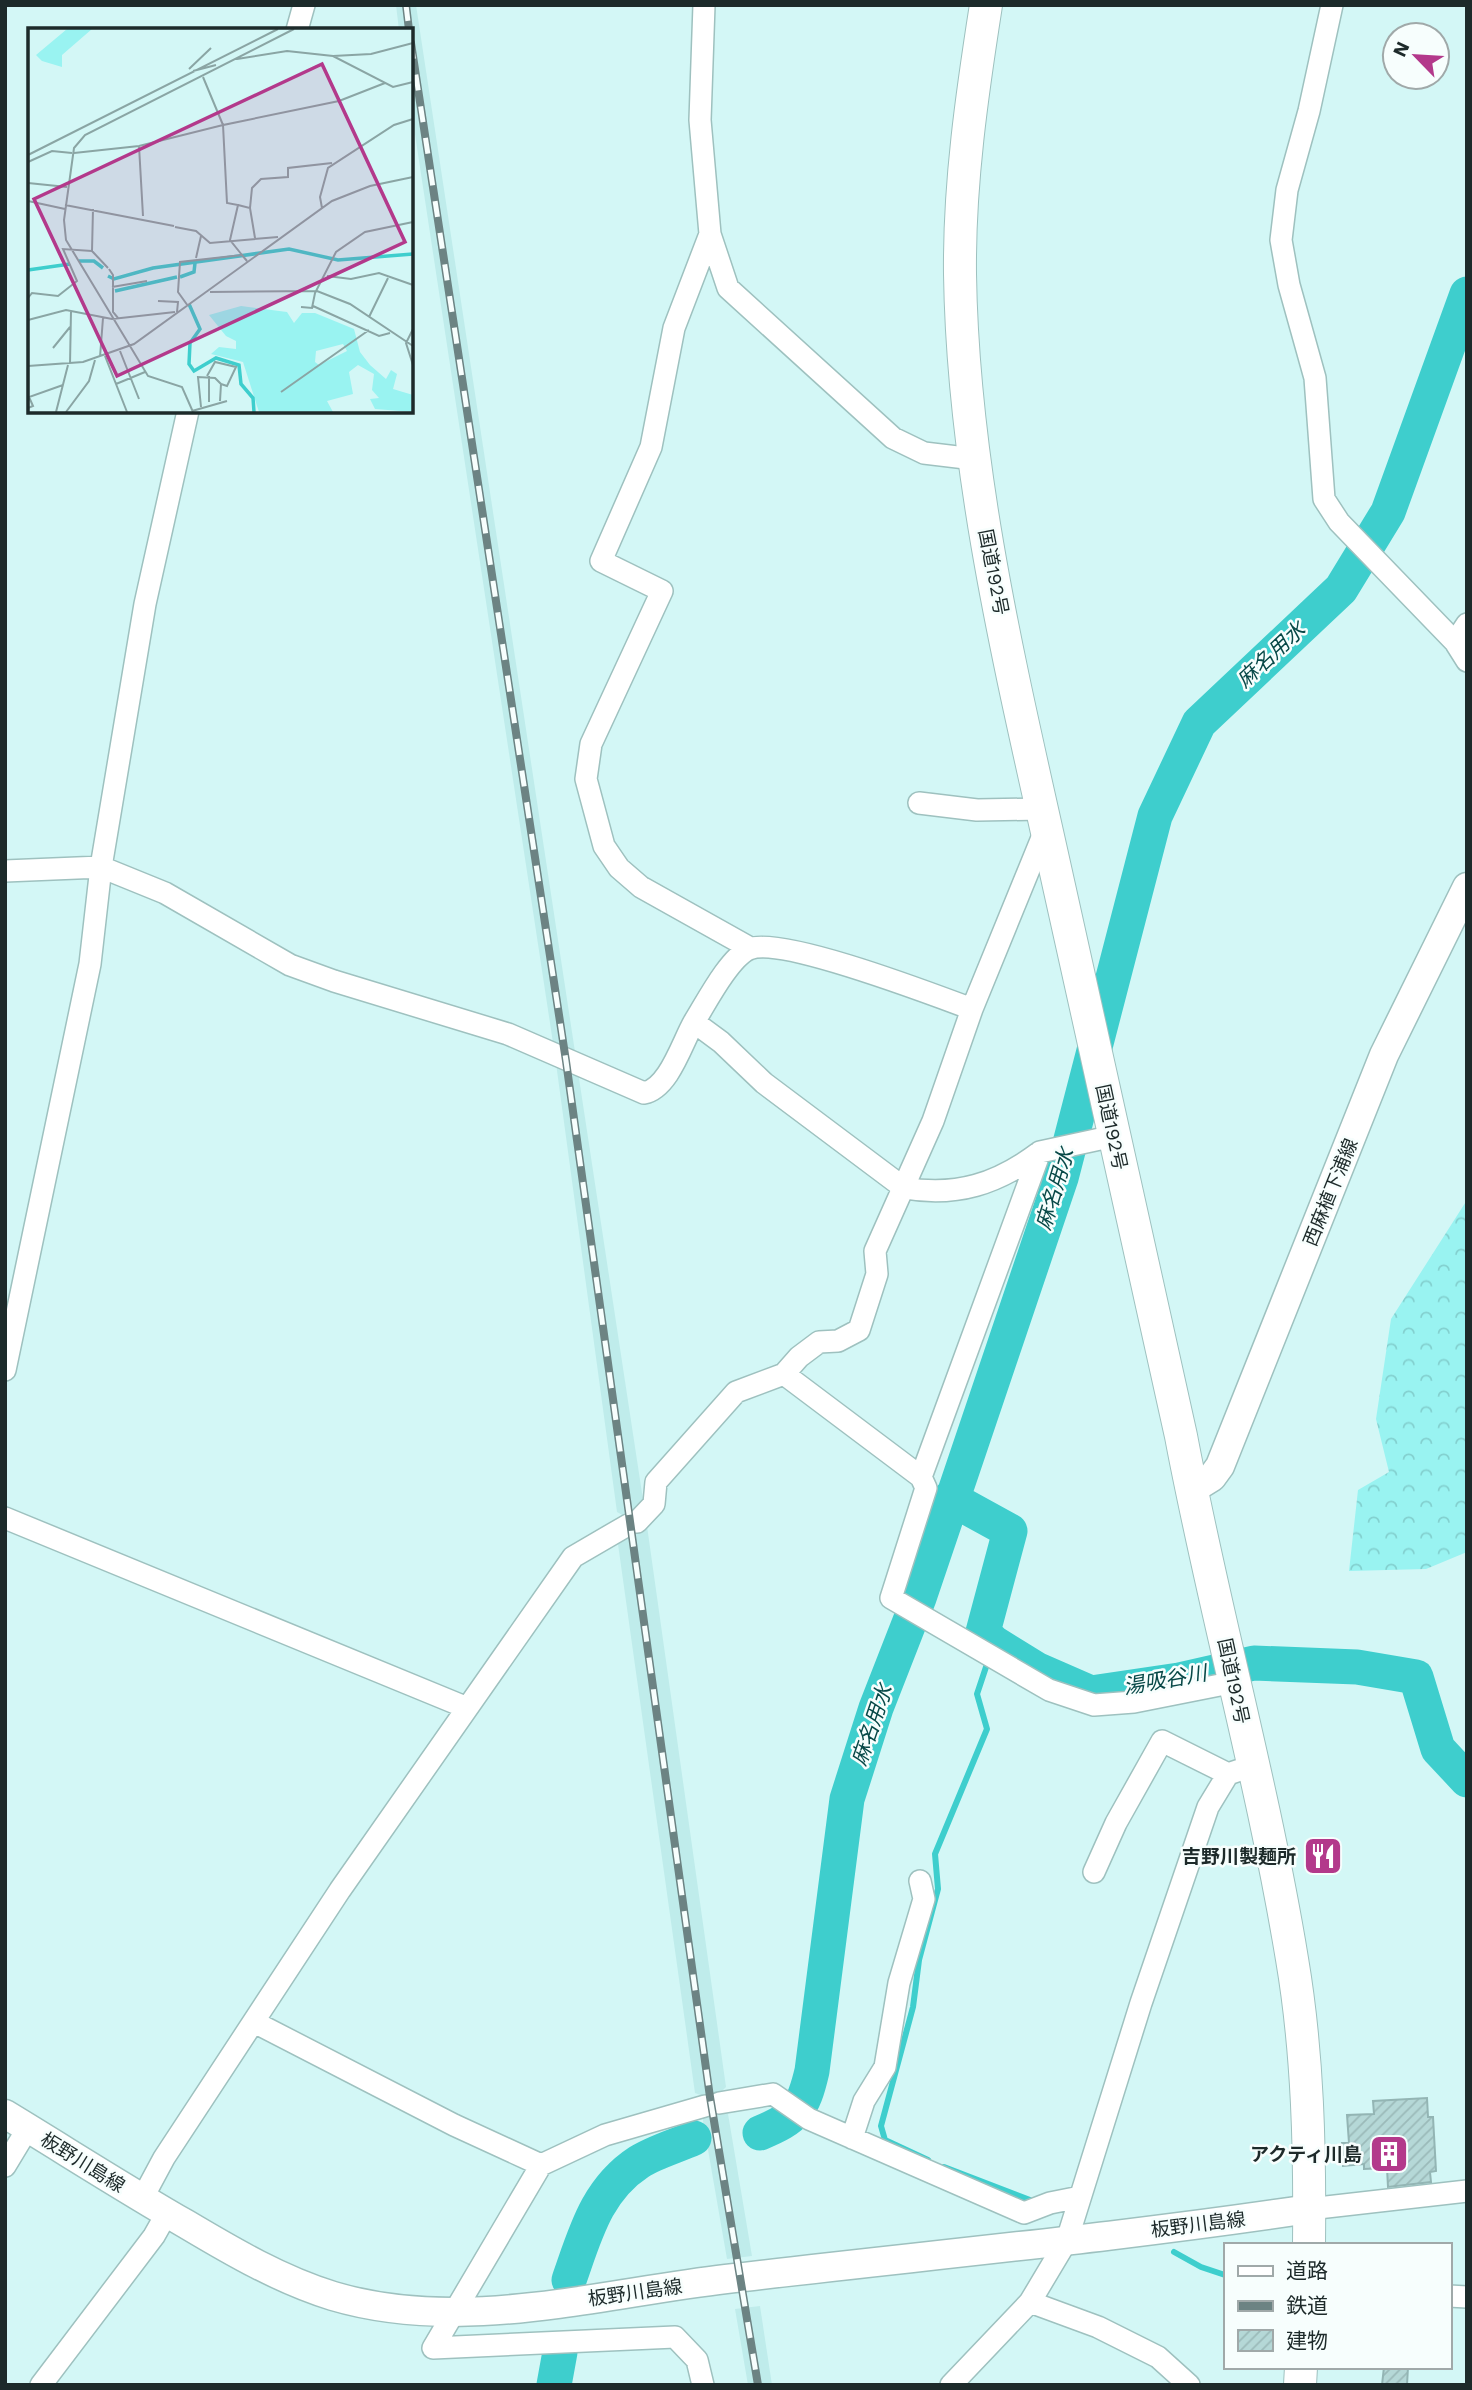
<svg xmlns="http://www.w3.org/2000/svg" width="1472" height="2390" viewBox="0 0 1472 2390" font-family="'Work Sans','Noto Sans JP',sans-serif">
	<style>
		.built { fill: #bfeceb }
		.forest { fill: url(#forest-crowns) }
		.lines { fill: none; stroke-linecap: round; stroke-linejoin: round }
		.stream { stroke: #3ececd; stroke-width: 6 }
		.river { stroke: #3ececd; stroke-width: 35 }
		.building { fill: url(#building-hatch); stroke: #93b5b4; stroke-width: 2 }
		.minor-casing { stroke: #9ec1bf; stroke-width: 24 }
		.major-casing { stroke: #9ec1bf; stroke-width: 31 }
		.highway-casing { stroke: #9ec1bf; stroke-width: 34 }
		.minor { stroke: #fff; stroke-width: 21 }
		.major { stroke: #fff; stroke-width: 28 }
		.highway { stroke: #fff; stroke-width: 32 }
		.rail-casing { stroke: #6c8383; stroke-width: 8 }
		.rail { stroke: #f7fefd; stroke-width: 5; stroke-dasharray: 16; stroke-linecap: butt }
		.labels { text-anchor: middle; stroke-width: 5; stroke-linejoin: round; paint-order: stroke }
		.street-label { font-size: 19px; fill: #1d2a2a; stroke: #f7fefd }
		.poi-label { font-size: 19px; font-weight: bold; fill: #1d2a2a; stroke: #f7fefd; text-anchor: end }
		.water-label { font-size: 21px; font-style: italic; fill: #084948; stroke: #f7fefd }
		.inset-river { fill: none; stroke: #3ececd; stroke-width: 3.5 }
		.inset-road { fill: none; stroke: #8aa5a4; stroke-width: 2 }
		.view { fill: #b3398b; fill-opacity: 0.15; stroke: #b3398b; stroke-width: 3.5 }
		.inset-edge { fill: none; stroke: #1d2a2a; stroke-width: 3.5 }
	</style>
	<defs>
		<pattern id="forest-crowns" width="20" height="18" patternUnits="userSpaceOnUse" patternTransform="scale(1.75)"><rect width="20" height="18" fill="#99f3f1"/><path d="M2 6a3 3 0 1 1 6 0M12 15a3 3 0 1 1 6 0" fill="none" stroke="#83d0cf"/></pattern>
		<pattern id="building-hatch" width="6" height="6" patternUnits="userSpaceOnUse" patternTransform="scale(1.75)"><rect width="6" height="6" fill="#b5d8d7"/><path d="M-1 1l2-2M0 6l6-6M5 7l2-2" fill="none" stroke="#9bbab9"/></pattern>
	</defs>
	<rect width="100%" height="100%" fill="#d3f7f6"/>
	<path class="built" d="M396,5H416L647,1526L726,2087L718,2095L721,2109L728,2114L752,2256L727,2259L703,2121V2096L695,2093L617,1537L626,1517L617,1512L555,1056L411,108V30H399Z
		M760,2306L772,2385H748L735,2309Z"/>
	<path class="forest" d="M1467,1200V1552L1426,1569L1349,1571L1358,1490L1389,1472L1376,1419L1391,1319Z"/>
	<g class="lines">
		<path class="stream" d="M928,2160L885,2140L881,2126L913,2007L919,1960L938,1889L935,1854L987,1729L977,1694L994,1643
			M944,2167L1030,2200
			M1174,2252L1201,2267L1225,2275"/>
		<path class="river" d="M950,1498L1010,1531L983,1632L994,1643L1036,1669L1091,1693L1179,1680L1254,1663L1357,1667L1416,1677L1438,1749L1467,1780
			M760,2133C796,2118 803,2110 812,2071L847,1799L876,1708L919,1598L1061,1178L1155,816L1199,723L1341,589L1388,512L1467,294
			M569,2280C585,2235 596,2190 639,2162C655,2152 676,2146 694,2138
			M554,2385L560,2352"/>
	</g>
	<path class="building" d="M1427,2098L1428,2117H1433L1436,2171L1430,2172L1431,2182L1388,2187L1387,2168L1364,2169V2164L1343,2166L1342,2143H1349L1347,2115L1374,2114L1373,2101Z
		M1384,2367H1408L1407,2385H1382Z"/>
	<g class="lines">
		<g class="minor-casing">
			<path id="minor" d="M704,5L700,120L710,234L728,288L893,438L924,453L974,459
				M1332,5L1309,111L1287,190L1281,240L1289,285L1315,378L1324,499L1339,522L1455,642L1467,661
				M297,30L304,5
				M710,234L674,328L651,447L601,561L662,591L591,744L586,779L604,846L619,868L641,887L750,948
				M1455,642L1467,624
				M919,803L977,810L1042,809
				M5,871L101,867L145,604L188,411
				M694,1022C706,1003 729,958 749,949C781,936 934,995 972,1009
				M1114,1136L1040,1152L921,1477L926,1488L891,1598L1049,1690L1094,1705L1134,1702L1235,1682
				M5,1370L90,964L101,867L165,893L290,965L334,981L508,1034L644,1093C669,1088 682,1043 694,1022L721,1042L764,1083L904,1188C957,1197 997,1184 1040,1152
				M784,1374L921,1477
				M5,1518L465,1707
				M637,1522L654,1504L656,1482L736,1392L784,1374L799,1357L819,1342L838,1341L859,1330L877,1274L875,1251L933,1121L972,1009L1046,828
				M1094,1872L1116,1823L1162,1741L1228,1774
				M254,2022L454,2125L541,2165L605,2135L705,2106
				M719,2103L773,2094L809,2119L1024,2213L1050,2203L1080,2197
				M852,2138L864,2101L885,2067L899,1983L924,1899L920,1881
				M541,2165L433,2348L675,2337L697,2360L703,2385
				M5,2166L28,2128
				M142,2199L164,2158L340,1890L573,1557L628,1525
				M1309,2209L1467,2191
				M1449,2296L1467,2297
				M1030,2302L1098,2327L1158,2357L1189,2385
				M41,2385L154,2236L167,2213
				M951,2385L1030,2302L1067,2240L1141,2003L1208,1807L1228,1774L1252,1766"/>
		</g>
		<g class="major-casing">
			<path id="major" d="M1191,1490L1212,1477L1220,1466L1384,1055L1467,887
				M5,2114C66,2151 125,2189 186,2224C233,2252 281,2280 333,2296C461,2334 598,2294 726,2279C920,2256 1116,2238 1309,2209"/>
		</g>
		<g class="highway-casing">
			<path id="highway" d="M986,5C972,94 959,184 960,274C963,481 1015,686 1059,886C1099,1070 1140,1253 1181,1436C1214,1611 1263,1783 1292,1959C1308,2053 1310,2150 1309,2245
				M1300,2385L1301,2367"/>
		</g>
		<use href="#minor" class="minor"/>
		<use href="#major" class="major"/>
		<use href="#highway" class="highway"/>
		<g class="rail-casing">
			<path id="rail" d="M406,5L409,30
				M411,43L566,1061L710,2097L758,2385"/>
		</g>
		<use href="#rail" class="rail"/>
	</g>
	<defs>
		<g id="restaurant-square" transform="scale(2.0125)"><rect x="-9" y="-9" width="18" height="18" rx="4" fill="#b3398b" stroke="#f7fefd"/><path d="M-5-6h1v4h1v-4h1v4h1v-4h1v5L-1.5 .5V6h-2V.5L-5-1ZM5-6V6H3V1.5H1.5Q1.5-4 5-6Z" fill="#fff"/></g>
		<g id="building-square" transform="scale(2.0125)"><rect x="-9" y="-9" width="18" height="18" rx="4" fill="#b3398b" stroke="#f7fefd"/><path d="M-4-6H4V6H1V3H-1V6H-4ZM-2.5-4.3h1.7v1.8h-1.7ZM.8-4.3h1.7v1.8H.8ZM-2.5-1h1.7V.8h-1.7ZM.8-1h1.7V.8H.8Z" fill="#fff"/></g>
	</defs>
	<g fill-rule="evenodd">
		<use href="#restaurant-square" x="1323" y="1856"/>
		<use href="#building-square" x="1389" y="2154"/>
	</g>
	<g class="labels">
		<g class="street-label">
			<text transform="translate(994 572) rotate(79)" y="7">国道192号</text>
			<text transform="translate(1112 1127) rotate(78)" y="7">国道192号</text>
			<text transform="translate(1330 1192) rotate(-68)" y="7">西麻植下浦線</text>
			<text transform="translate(1234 1681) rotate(78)" y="7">国道192号</text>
			<text transform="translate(83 2162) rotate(32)" y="7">板野川島線</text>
			<text transform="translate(1198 2224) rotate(-7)" y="7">板野川島線</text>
			<text transform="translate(635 2292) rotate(-8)" y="7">板野川島線</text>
		</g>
		<g class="poi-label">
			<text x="1296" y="1863">吉野川製麺所</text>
			<text x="1362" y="2161">アクティ川島</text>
		</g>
		<g class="water-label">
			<text transform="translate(1271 655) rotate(-43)" y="7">麻名用水</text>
			<text transform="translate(1055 1189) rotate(-73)" y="7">麻名用水</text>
			<text transform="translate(1165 1680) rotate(-10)" y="7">湯吸谷川</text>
			<text transform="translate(872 1725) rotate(-71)" y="7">麻名用水</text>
		</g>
	</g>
	<g transform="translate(28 28)">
		<rect width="385" height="385" fill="#d3f7f6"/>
		<path d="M39,1H64L34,27V39L14,33L8,27ZM213,278L259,284L266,295L274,285H287L326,301L332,324L342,337L358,351L363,342L369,346L365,361L385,367V384L347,381L342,371L351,370L344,362L346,346L330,337L321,344L325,366L299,373L305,384H231L215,334L183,326L191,319L208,321V313L198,308L181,287ZM315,316L319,323L291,337L287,334L288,323Z" fill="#99f3f1" fill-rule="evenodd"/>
		<path class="inset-river" d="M51,233H66L75,240M0,242L42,236M80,248L86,251L125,240L261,221L310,232L385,226M152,249L166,244L167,235M87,263L149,249M161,276L172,301L162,315L161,336L166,343L188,330L211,337L213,356L225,370L226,384"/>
		<path class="inset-road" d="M305,28L343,26L385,15M209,31L259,23L305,28L365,59L385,54M161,41L183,20M165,43L188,37M175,49L195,97L311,73L357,55M111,118L115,188M46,125L111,118L195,97L199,175L210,177L202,212L214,227M0,127L250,1M0,134L24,123L44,125M0,155L39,159M0,173L37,181M37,177L146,198M210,177L222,180L227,210M222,180L224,160L233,151L260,149V140L304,135M294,180L292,169L300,140L366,97L385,91M65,181L64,223L80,240M147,199L168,203L182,215L250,209M168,230L173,208M81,241L85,247V284L90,290M299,248L323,251L351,245L385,257M84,259L119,253M182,264L289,263L322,276L385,318M0,270L4,265L30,268L49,253L35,221L64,223M130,273L150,274L149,284M160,278L150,264L152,234L214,227L219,233M285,278L351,308L362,305M273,279L284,280L287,265L308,224L337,204L385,194M341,289L360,250M0,292L38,282L84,291L147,284M385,301L378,315L385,337M102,318L120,348L154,359L165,384M102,318L38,212L36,192L46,120L57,107L266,1M25,320L42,299M92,323L111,371M77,328L99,384M72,329L75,290M42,336L43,283M0,338L55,334L106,316L304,173L342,158L385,149M179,348L187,334L208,339L199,358L193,356M88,356L117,344M253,364L341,302M181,374V348M173,379L170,349L187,350L193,356L192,373M0,380L5,378L1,369L35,357M164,383L199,373M28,384L40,337M38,384L61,353L67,332"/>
		<path class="view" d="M294,36L377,214L89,348L6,171Z"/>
		<rect width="385" height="385" class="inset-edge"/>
	</g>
	<rect width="1472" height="2390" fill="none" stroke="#1d2a2a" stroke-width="14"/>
	<rect x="1224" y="2243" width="228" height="126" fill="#f7fefd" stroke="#a0a9a9" stroke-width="2"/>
	<rect x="1238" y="2266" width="35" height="10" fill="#ffffff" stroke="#a0a9a9" stroke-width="2"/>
	<text x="1286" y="2278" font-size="21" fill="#1d2a2a">道路</text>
	<rect x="1238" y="2301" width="35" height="10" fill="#6c8383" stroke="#a0a9a9" stroke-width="2"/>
	<text x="1286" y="2313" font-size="21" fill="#1d2a2a">鉄道</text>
	<rect x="1238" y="2330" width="35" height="21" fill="url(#building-hatch)" stroke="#a0a9a9" stroke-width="2"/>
	<text x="1286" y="2348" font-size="21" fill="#1d2a2a">建物</text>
	<g transform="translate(1416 56) rotate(295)"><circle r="33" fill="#f7fefd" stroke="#a0a9a9" stroke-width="2"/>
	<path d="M0-5L12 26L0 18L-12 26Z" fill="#b3398b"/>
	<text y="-10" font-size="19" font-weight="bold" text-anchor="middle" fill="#1d2a2a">N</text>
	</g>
</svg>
